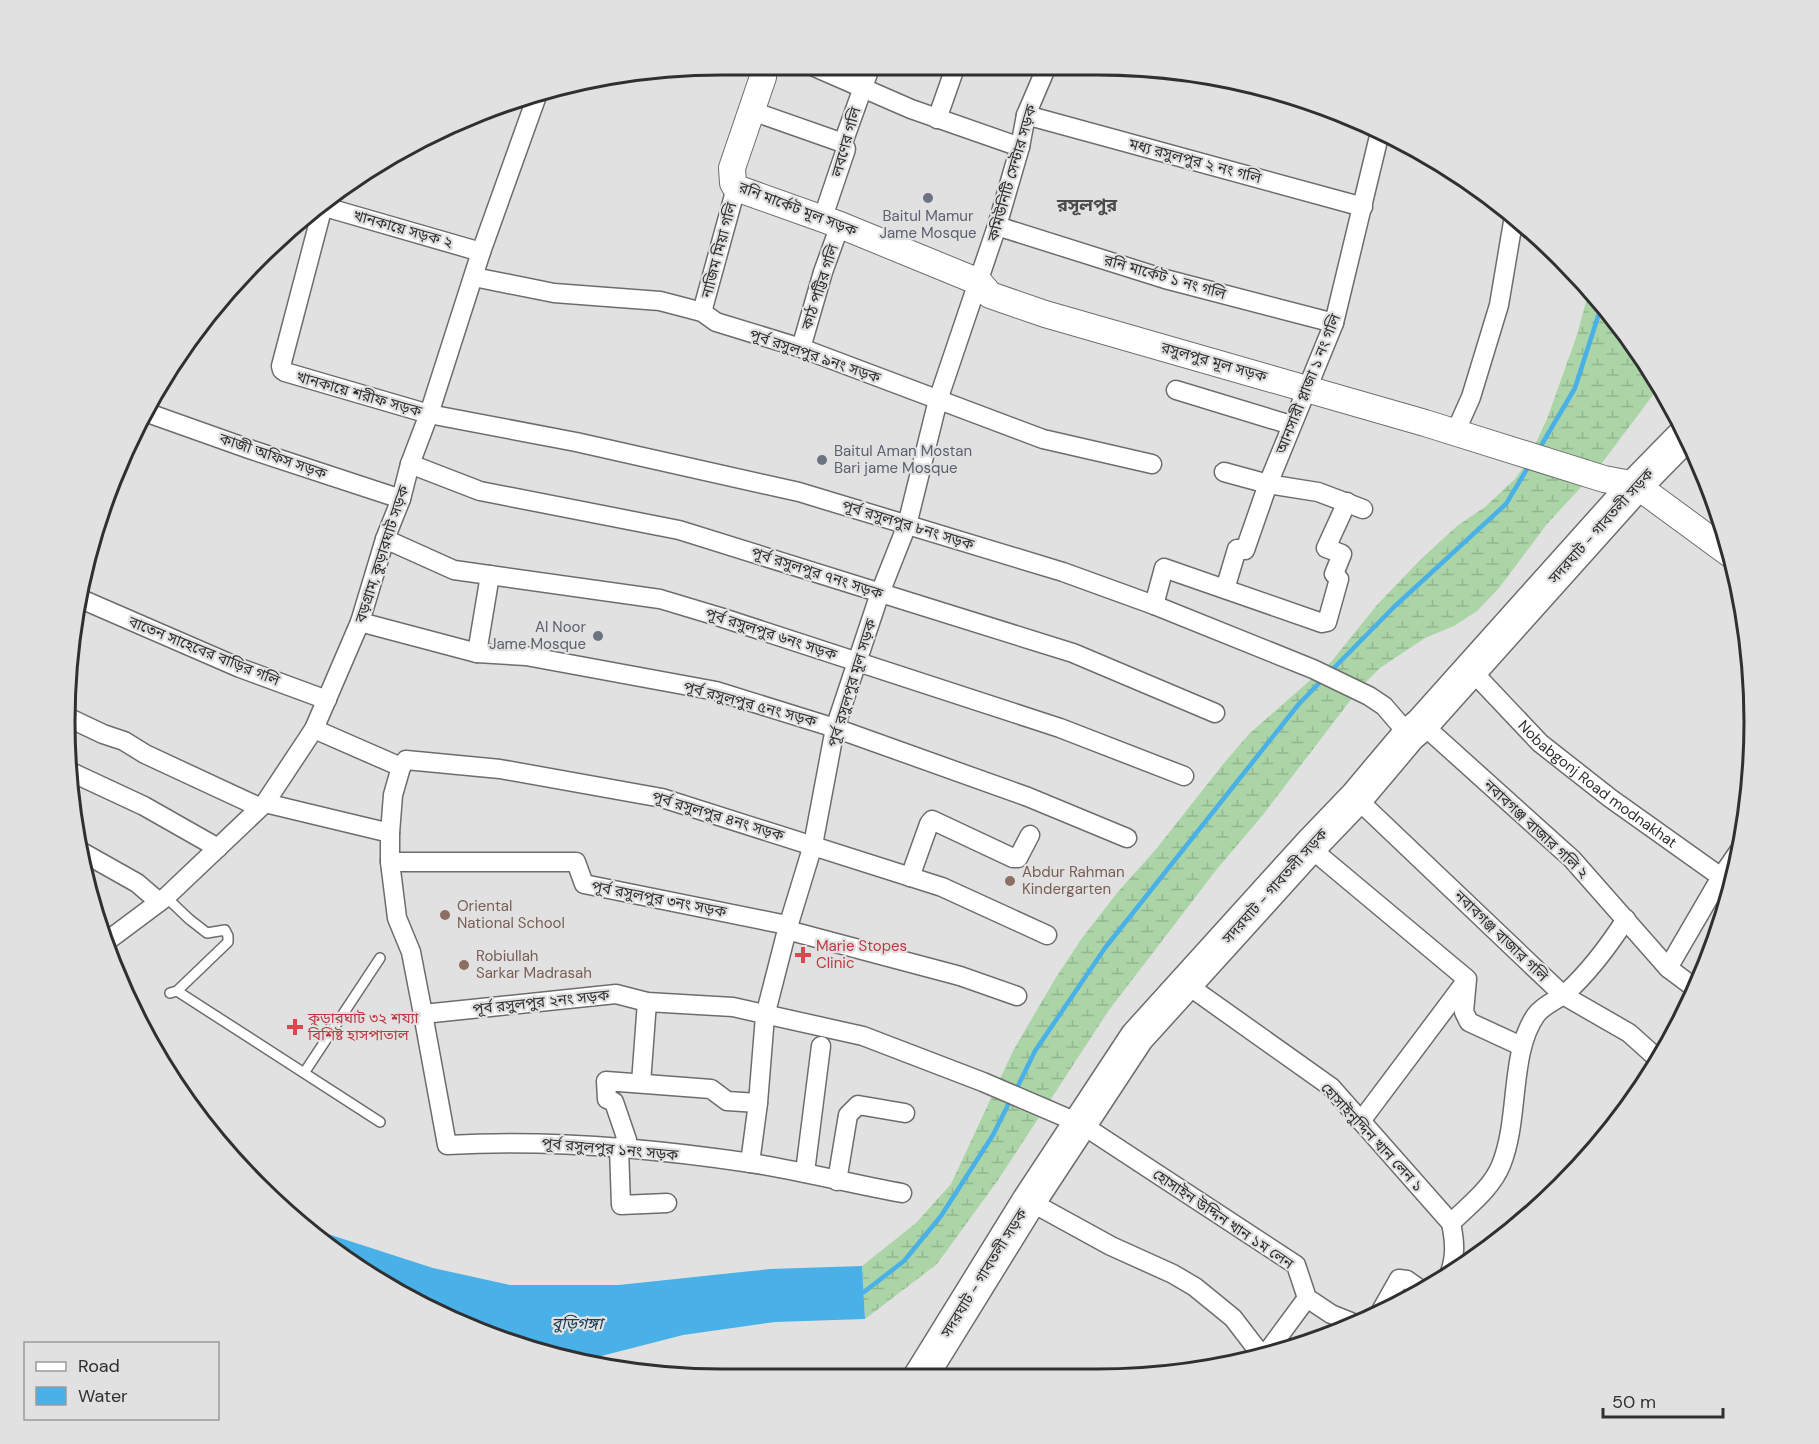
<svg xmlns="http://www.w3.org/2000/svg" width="1819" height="1444" viewBox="0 0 1819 1444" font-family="'DM Sans','Noto Sans Bengali',sans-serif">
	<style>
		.wetland { fill: url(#wetland-marsh) }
		.water { fill: #49b0e8 }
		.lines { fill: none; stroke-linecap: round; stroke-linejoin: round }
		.stream { stroke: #49b0e8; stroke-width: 4.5 }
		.lane-casing { stroke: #6c6d6e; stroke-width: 12 }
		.street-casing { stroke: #6c6d6e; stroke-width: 21 }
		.secondary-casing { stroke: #6c6d6e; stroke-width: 28 }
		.highway-casing { stroke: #6c6d6e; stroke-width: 36 }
		.lane { stroke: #fff; stroke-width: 9 }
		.street { stroke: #fff; stroke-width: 18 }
		.secondary { stroke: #fff; stroke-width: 26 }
		.highway { stroke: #fff; stroke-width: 33 }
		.worship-dot { fill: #6b7280; stroke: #e1e1e2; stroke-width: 2 }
		.education-dot { fill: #8d6e63; stroke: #e1e1e2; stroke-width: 2 }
		.health-dot { fill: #e0444e; stroke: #e1e1e2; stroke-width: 2 }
		.labels { text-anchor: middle; stroke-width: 4.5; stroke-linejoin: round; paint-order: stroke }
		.street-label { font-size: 15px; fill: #303031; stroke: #e1e1e2 }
		.worship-label { font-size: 15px; fill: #5b616d; stroke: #e1e1e2 }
		.education-label { font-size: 15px; fill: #785e54; stroke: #e1e1e2; text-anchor: start }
		.health-label { font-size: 15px; fill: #be3a42; stroke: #e1e1e2; text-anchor: start }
		.water-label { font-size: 16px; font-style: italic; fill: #154057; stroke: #e1e1e2 }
		.quarter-label { font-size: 18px; font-weight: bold; fill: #4a4b4c; stroke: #e1e1e2 }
		.rim { fill: none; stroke: #303031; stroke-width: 3 }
	</style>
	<defs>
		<pattern id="wetland-marsh" width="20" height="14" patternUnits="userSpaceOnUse" patternTransform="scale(1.5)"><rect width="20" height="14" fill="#abd4a7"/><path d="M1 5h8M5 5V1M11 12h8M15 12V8" fill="none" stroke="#93b690"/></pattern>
	</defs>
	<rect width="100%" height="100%" fill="#e1e1e2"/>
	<path class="wetland" d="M1590,287L1660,385L1659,387L1596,471L1547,524L1499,588L1477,611L1454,626L1425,638L1380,668L1359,689L1262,816L1217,869L1109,1010L998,1180L937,1264L865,1319L862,1266L916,1223L951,1184L1013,1051L1055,979L1082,938L1117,893L1157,848L1224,763L1249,734L1331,662L1377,605L1420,560L1457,526L1485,507L1515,479L1526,464L1547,419L1577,335Z"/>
	<path class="water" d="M303,1226L433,1268L510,1285H619L770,1269L862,1266L865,1319L775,1322L683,1335L578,1362L470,1329L322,1244Z"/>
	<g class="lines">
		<path class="stream" d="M1539,449L1575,388L1602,304
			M1329,673L1394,607L1506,504L1530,464
			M1015,1092L1035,1051L1105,948L1298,705L1323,679
			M864,1292L904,1261L941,1216L993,1135L1011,1099"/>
		<g class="lane-casing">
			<path id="lane" d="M166,897L189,919L207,933L225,930L228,936V942L177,991L170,993
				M177,991L380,1122
				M304,1073L380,958"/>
		</g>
		<g class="street-casing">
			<g id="street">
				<path d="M810,65L911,109L1020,147"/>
				<path d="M752,111L843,143"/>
				<path d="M1026,115L1363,207"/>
				<path d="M937,119L956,65"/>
				<path d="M325,205L322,210L281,366L282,370L285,372L429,414L576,442L799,492L1063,572L1154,605L1313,669L1369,696L1384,706L1409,735"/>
				<path d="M325,207L481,252"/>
				<path d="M822,220L846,149L843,143L871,65"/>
				<path d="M997,226L1165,279L1334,323"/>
				<path d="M474,277L554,293L660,301L702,312L716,322L801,348L1043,439L1152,464"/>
				<path d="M702,312L736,188"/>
				<path d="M801,348L823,272L840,225"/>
				<path d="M1176,390L1291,425"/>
				<path d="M145,412L252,450L401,499"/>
				<path d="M1455,433L1471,397L1499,305L1514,216"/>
				<path d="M410,464L480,491L679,530L1073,653L1215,713"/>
				<path d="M1224,472L1268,484L1318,492L1363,509"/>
				<path d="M385,539L454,570L660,599L720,617L1060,728L1184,776"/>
				<path d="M1225,589L1237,549L1245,550L1268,484L1334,323L1380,132"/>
				<path d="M81,599L240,668L327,700"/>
				<path d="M1154,605L1164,568L1322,623L1327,622L1339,579L1334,574L1342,554L1326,548L1347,502"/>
				<path d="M360,622L477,653L526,656L716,691L835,728L1028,797L1127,838"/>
				<path d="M477,653L490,575"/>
				<path id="s1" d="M1471,670L1540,743L1610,798L1721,877L1733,889"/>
				<path d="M65,716L103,734L124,741L145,754L259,807"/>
				<path d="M1422,724L1572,859L1668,968L1696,989"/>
				<path d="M314,729L401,767L406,760L500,769L662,798L942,887L1047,935"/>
				<path d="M71,772L144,806L218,848"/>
				<path d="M1356,798L1563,995L1629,1033L1658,1059"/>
				<path d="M265,803L390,833V862H576L584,884L782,924L787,930L960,976L1017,996"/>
				<path d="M390,833L393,795L401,767"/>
				<path d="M1309,847L1467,979L1464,1012L1469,1022L1521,1046"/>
				<path d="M82,852L137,883L158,901"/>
				<path d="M390,862L397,918L411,952L423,1014L616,994L647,1002L733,1007L863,1036L983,1082L1081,1124L1296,1265L1307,1298L1331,1314L1351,1322"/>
				<path d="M910,877L929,824L932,820L1013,858H1018L1030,835"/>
				<path d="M107,941L166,897L265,803L314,729L360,622L385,539L401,499L410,464L429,414L481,252L538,93"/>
				<path d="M1668,968L1721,877L1739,851"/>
				<path d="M1186,984L1331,1087L1451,1223C1455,1242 1456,1257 1449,1275"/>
				<path d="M423,1014L447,1145C548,1139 651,1148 751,1163C802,1171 852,1184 902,1193"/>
				<path d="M641,1083L647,1002"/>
				<path d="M1361,1121L1466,981"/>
				<path d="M750,1163L758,1103L765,1016L787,930L813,845L835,728L880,593L907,525L938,400L997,226L1020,147L1026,115L1047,66"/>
				<path d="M805,1172L821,1046"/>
				<path d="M837,1181L848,1115L858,1105L905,1113"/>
				<path d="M1029,1201L1111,1246L1173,1274L1195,1287L1233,1318L1256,1348L1267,1357"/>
				<path d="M667,1203L621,1205L619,1148L627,1140L614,1102L607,1099L606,1081L711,1089L727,1101L758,1103"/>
				<path d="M1451,1223C1468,1206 1492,1188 1501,1165C1520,1119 1509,1053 1536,1015C1543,1005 1557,1000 1566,993C1590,971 1608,947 1626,919"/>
				<path d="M1382,1309L1399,1279L1407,1280L1424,1292"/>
				<path d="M1265,1355L1307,1298"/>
			</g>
		</g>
		<g class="secondary-casing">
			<path id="secondary" d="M764,65L763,77L732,168L733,183L736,188L840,225L979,282L990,295L1045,314L1425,423L1604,479L1636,485L1730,554"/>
		</g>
		<g class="highway-casing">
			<path id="highway" d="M919,1379L1029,1201L1137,1037L1309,847L1356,798L1409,735L1422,724L1636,485L1685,435"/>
		</g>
		<use href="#lane" class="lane"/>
		<use href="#street" class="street"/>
		<use href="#secondary" class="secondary"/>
		<use href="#highway" class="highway"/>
	</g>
	<g class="worship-dot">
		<circle cx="928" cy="198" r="6"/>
		<circle cx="822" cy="460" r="6"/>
		<circle cx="598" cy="636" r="6"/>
	</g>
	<g class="education-dot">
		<circle cx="1010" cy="881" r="6"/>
		<circle cx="445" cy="915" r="6"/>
		<circle cx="464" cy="965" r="6"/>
	</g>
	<g class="health-dot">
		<path d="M800 946h6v6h6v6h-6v6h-6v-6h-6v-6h6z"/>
		<path d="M292 1018h6v6h6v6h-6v6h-6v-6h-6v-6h6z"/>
	</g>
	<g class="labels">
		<g class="street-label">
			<text transform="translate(846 142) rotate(-74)" y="5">লবণের গলি</text>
			<text transform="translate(1195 161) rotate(15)" y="5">মধ্য রসুলপুর ২ নং গলি</text>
			<text transform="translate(1012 173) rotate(-74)" y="5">কমিউনিটি সেন্টার সড়ক</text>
			<text transform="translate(798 209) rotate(21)" y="5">রনি মার্কেট মূল সড়ক</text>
			<text transform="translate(403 229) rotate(16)" y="5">খানকায়ে সড়ক ২</text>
			<text transform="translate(719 250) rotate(-75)" y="5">নাজিম মিয়া গলি</text>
			<text transform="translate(1165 277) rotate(16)" y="5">রনি মার্কেট ১ নং গলি</text>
			<text transform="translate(820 287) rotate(-72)" y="5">কাঠ পট্টির গলি</text>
			<text transform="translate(815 356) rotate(19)" y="5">পূর্ব রসুলপুর ৯নং সড়ক</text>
			<text transform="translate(1214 362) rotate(16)" y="5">রসুলপুর মূল সড়ক</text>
			<text transform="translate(1308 384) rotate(-68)" y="5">আনসারী প্লাজা ১ নং গলি</text>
			<text transform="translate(359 394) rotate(16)" y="5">খানকায়ে শরীফ সড়ক</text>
			<text transform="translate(273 456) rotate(19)" y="5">কাজী অফিস সড়ক</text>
			<text transform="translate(908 525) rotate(17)" y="5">পূর্ব রসুলপুর ৮নং সড়ক</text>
			<text transform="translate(1601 526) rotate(-48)" y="5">সদরঘাট - গাবতলী সড়ক</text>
			<text transform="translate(382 554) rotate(-72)" y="5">বড়গ্রাম, কুড়ারঘাট সড়ক</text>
			<text transform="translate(817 573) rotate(18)" y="5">পূর্ব রসুলপুর ৭নং সড়ক</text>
			<text transform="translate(771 634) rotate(18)" y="5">পূর্ব রসুলপুর ৬নং সড়ক</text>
			<text transform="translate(204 651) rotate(22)" y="5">বাতেন সাহেবের বাড়ির গলি</text>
			<text transform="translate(852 683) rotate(-73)" y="5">পূর্ব রসুলপুর মূল সড়ক</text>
			<text transform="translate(750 704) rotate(15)" y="5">পূর্ব রসুলপুর ৫নং সড়ক</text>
			<text dy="5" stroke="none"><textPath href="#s1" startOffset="171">Nobabgonj Road modnakhat</textPath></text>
			<text transform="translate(718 816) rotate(17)" y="5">পূর্ব রসুলপুর ৪নং সড়ক</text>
			<text transform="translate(1536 829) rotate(43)" y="5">নবাবগঞ্জ বাজার গলি ২</text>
			<text transform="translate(1275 886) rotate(-48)" y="5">সদরঘাট - গাবতলী সড়ক</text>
			<text transform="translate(659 899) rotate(11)" y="5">পূর্ব রসুলপুর ৩নং সড়ক</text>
			<text transform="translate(1501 936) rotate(44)" y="5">নবাবগঞ্জ বাজার গলি</text>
			<text transform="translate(541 1002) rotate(-6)" y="5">পূর্ব রসুলপুর ২নং সড়ক</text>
			<text transform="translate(1372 1137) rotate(47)" y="5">হোসাইনুদ্দিন খান লেন ১</text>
			<text transform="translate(610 1149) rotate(5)" y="5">পূর্ব রসুলপুর ১নং সড়ক</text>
			<text transform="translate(1223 1219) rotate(34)" y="5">হোসাইন উদ্দিন খান ১ম লেন</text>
			<text transform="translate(984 1273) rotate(-58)" y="5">সদরঘাট - গাবতলী সড়ক</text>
		</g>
		<g class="worship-label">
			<text x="928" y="221">Baitul Mamur<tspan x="928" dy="17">Jame Mosque</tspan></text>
			<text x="834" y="456" text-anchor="start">Baitul Aman Mostan<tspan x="834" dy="17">Bari jame Mosque</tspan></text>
			<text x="586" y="632" text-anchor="end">Al Noor<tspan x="586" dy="17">Jame Mosque</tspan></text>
		</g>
		<g class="education-label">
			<text x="1022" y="877">Abdur Rahman<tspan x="1022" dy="17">Kindergarten</tspan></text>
			<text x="457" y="911">Oriental<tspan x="457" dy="17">National School</tspan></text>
			<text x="476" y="961">Robiullah<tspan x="476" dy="17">Sarkar Madrasah</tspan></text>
		</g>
		<g class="health-label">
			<text x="816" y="951">Marie Stopes<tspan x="816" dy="17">Clinic</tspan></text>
			<text x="308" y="1023">কুড়ারঘাট ৩২ শয্যা<tspan x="308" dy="17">বিশিষ্ট হাসপাতাল</tspan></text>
		</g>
		<g class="water-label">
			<text x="577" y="1329">বুড়িগঙ্গা</text>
		</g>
		<g class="quarter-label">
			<text x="1087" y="211">রসূলপুর</text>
		</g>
	</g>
	<path d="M0 0H1819V1444H0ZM722 75H1097A647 647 0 0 1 1744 722V722A647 647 0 0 1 1097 1369H722A647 647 0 0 1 75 722V722A647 647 0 0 1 722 75Z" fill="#e1e1e2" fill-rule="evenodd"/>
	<path class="rim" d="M722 75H1097A647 647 0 0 1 1744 722V722A647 647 0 0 1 1097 1369H722A647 647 0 0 1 75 722V722A647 647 0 0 1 722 75Z"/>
	<rect x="24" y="1342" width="195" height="78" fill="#e1e1e2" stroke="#9a9a9b" stroke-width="1.5"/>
	<rect x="36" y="1362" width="30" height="9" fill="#ffffff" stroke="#9a9a9b" stroke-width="1.5"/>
	<text x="78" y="1372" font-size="18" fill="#303031">Road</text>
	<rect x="36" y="1387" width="30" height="18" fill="#49b0e8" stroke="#9a9a9b" stroke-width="1.5"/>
	<text x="78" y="1402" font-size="18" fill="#303031">Water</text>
	<path d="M1603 1408v9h120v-9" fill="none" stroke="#303031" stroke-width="3"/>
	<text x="1612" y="1408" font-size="18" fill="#303031" stroke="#e1e1e2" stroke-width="4.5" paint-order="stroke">50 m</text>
</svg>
